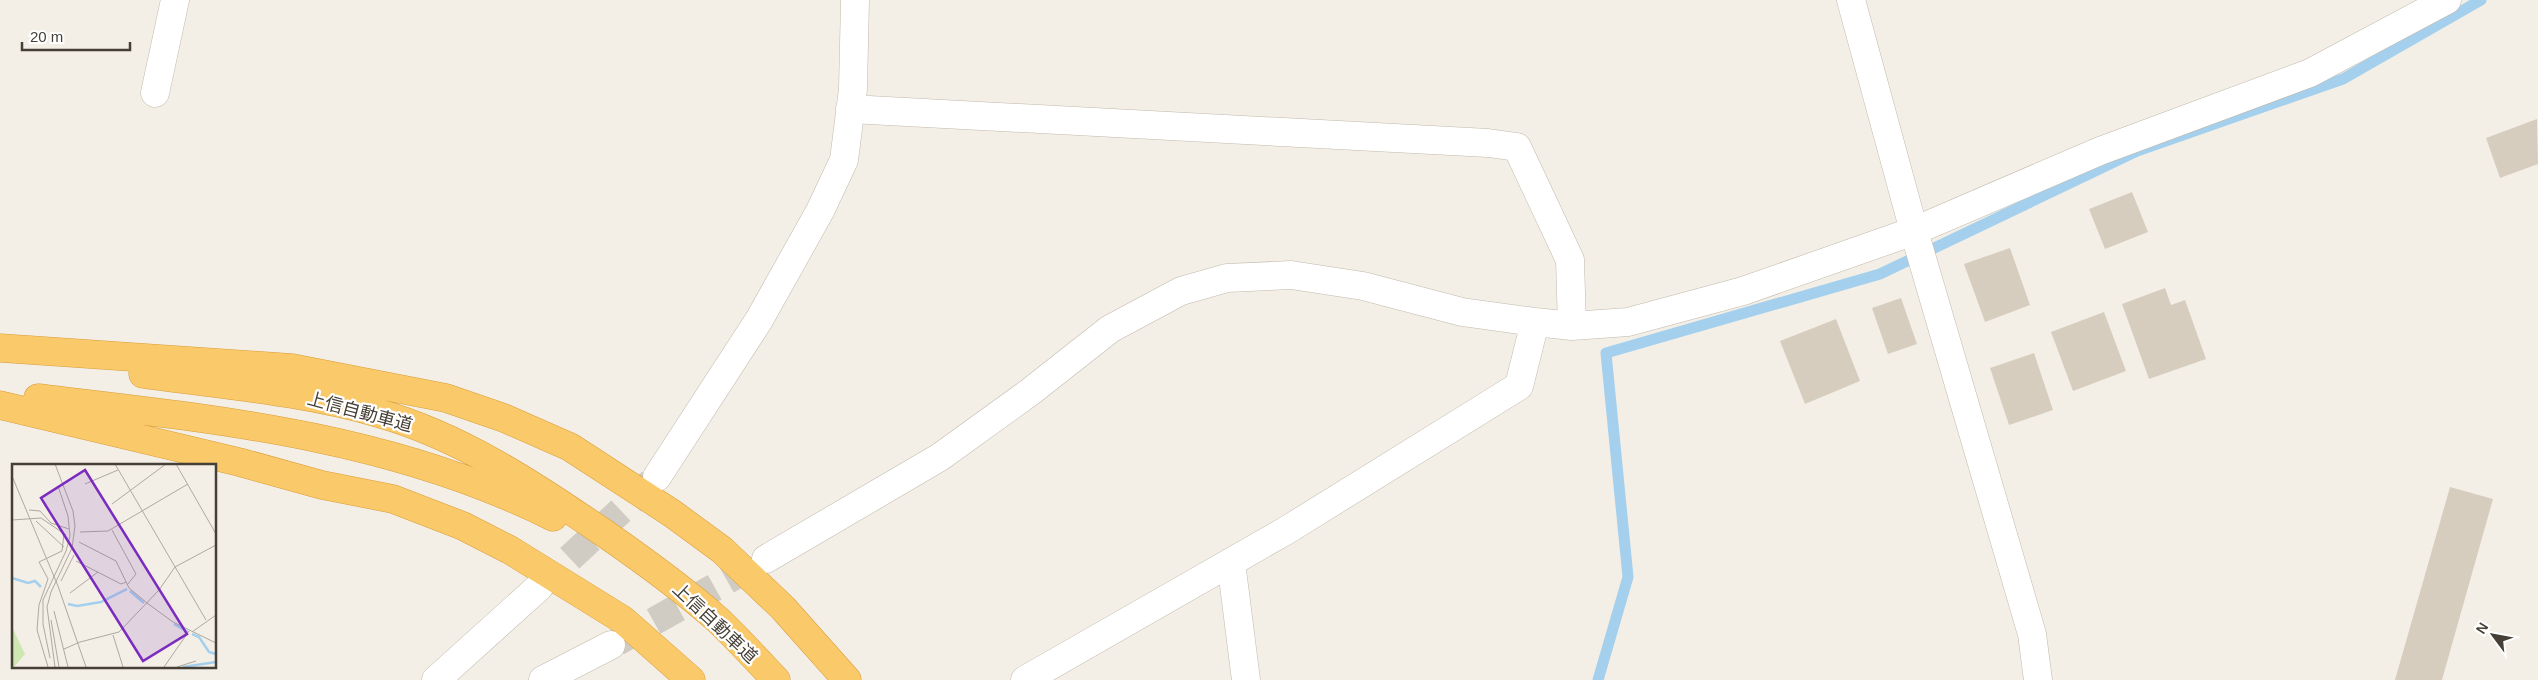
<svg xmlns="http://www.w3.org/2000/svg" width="2538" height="680" viewBox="0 0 2538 680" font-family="Arial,'Noto Sans JP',sans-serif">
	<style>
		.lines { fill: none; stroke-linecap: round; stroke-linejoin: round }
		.stream { stroke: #a4d0ee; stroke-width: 11 }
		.building { fill: #d7cdbf }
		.minor-tunnel { stroke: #d0ccc3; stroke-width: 28; stroke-dasharray: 28 14; stroke-linecap: butt }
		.minor-casing { stroke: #c1b9ac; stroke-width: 29 }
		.highway-casing { stroke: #d99d3a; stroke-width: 29 }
		.minor { stroke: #fff; stroke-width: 28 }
		.highway { stroke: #fac96a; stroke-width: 28 }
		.labels { text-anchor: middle; stroke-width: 4.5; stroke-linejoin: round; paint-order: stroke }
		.street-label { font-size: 18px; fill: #453f36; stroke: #fff }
		.inset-river { fill: none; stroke: #a4d0ee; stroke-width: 2.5 }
		.inset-road { fill: none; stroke: #ada9a0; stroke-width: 1 }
		.view { fill: #7b2cbf; fill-opacity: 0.15; stroke: #7b2cbf; stroke-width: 2.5 }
		.inset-edge { fill: none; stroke: #453f36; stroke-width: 2.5 }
	</style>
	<rect width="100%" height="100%" fill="#f3efe6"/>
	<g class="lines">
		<path class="stream" d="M1598,680L1628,577L1606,353L1880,274L2137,151L2343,79L2481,0"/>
	</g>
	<path class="building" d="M2537,119L2538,164L2500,178L2486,138Z
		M2132,192L2148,232L2105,249L2089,209Z
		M2010,248L2030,305L1985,322L1964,264Z
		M2165,288L2171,305L2185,300L2206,359L2149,379L2122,304Z
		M1901,298L1917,344L1888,354L1872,308Z
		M2104,312L2126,371L2073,391L2051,332Z
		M1836,319L1860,381L1805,404L1780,341Z
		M2034,353L2053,410L2009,425L1990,368Z
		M2450,487L2493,499L2442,680H2395Z"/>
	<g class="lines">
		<path class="minor-tunnel" d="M539,587L657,477
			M617,642L765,559"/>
		<g class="minor-casing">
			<path id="minor" d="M1851,0L1914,231L2032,634L2038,680
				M155,93L175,0
				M850,109L1488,143L1517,147L1570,260L1572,326
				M657,477L759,320L820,211L844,160L853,89L855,0
				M766,559L940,457L1030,392L1110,329L1181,291L1227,278L1291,275L1363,286L1462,312L1535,322L1572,326L1628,322L1743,291L1914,231L2100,151L2310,73L2447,0
				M1231,562L1246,680
				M436,680L539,587
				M543,680L611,645
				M1025,680L1287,530L1519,386L1535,322"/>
		</g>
		<g class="highway-casing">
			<path id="highway" d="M0,348L292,368L446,398L504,418L570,447L673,514L722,550L783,608L847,680
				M143,374C221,385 302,391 378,413C460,436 534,485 604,533C643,560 682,588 718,620C738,639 757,660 776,680
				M38,398C216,419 391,436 553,517
				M0,405L239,462L322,485L393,499L463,526L510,550L623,620L691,680"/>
		</g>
		<use href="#minor" class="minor"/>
		<use href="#highway" class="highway"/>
	</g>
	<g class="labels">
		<g class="street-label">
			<text transform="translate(360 412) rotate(15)" y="6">上信自動車道</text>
			<text transform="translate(715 623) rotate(43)" y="6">上信自動車道</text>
		</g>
	</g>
	<g transform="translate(12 464)">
		<rect width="204" height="204" fill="#f3efe6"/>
		<path d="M0,163L13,190L2,203H0Z" fill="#cee6b0"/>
		<path class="inset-river" d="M0,114L16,119L23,117L29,123M118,127L132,139M56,140L65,142L89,138L115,125M162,160L176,168M180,170L187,173L197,188L204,190M171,203L204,198"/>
		<path class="inset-road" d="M103,0L194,156M164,0L204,70M0,12L46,122M73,20L106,6M100,40L154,0M17,46L28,47L39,59L57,65M0,56L29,54L54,71M24,57L52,83M100,66L124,110L115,121M68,68L96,67L176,20M67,78L104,97L117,124L135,139L161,158L204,179M64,97L109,120L114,118M49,117L62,91M46,122L74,203M58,129L86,108M42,147L56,203M39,156L47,203M180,168L204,151M101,171L111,203M52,185L68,178L107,168L147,126L163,103L204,81M38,194L31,160V136L54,87L58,72L56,52L46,22M36,203L25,166L27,141L36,115L27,98L50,87L52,70M43,203L35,143L39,128L60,84L63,62L61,47L43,0M152,203L177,167M165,203L184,197"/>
		<path class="view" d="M73,6L175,170L131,197L29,34Z"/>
		<rect width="204" height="204" class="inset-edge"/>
	</g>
	<g transform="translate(2493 635) rotate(302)" stroke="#ffffff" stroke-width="4" paint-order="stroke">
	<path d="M0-4L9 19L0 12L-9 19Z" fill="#453f36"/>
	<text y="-8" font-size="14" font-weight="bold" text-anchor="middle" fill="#453f36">N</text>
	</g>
	<path d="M22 42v8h108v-8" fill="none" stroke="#453f36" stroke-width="2.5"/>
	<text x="30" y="42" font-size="15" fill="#453f36" stroke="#ffffff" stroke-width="4" paint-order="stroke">20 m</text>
</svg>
